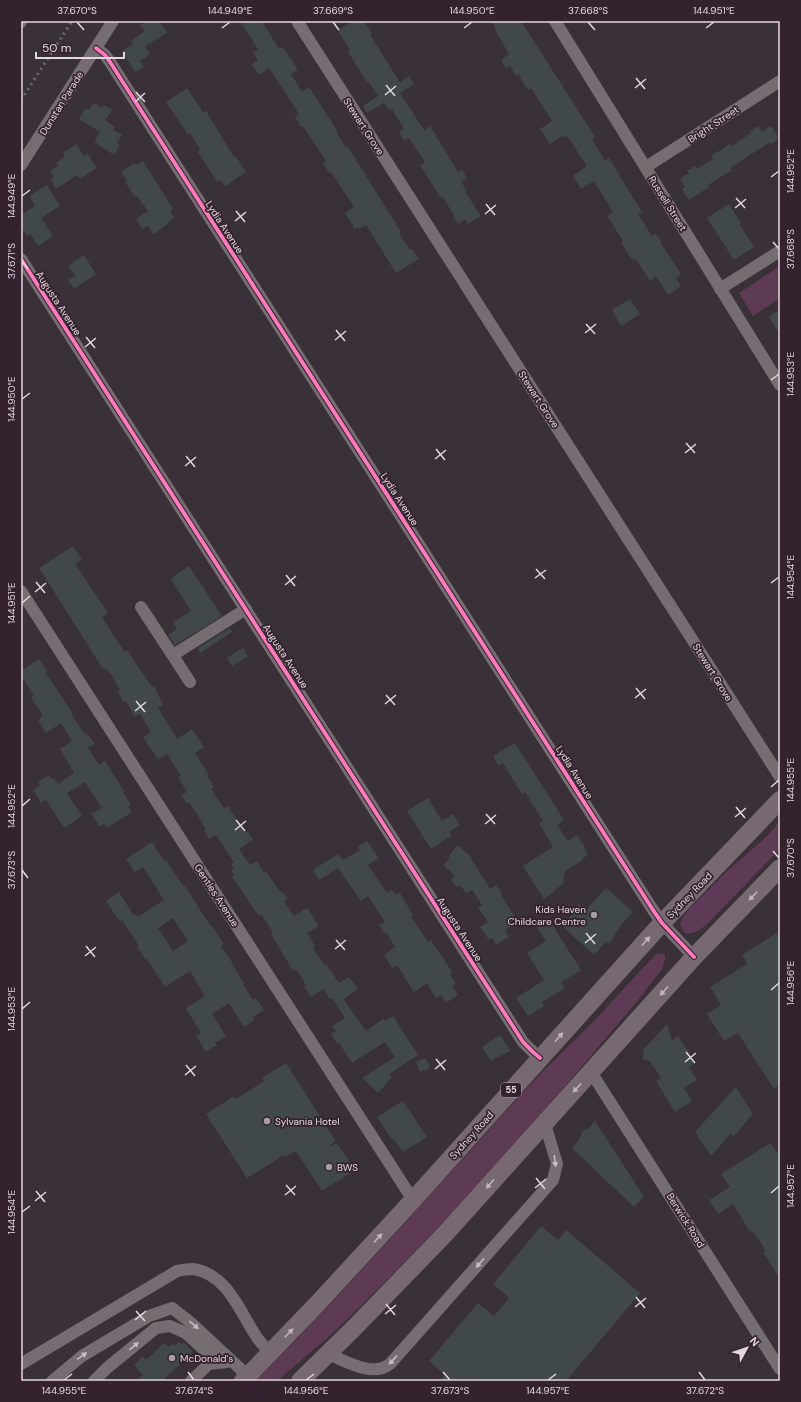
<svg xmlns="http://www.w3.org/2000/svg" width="801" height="1402" viewBox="0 0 801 1402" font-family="'DM Sans',sans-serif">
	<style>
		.green { fill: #5d3b54 }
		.building { fill: #40484b; fill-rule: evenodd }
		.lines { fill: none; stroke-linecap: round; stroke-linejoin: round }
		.minor { stroke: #766d72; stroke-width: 12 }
		.highway { stroke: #766971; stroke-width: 18 }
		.rail { stroke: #716a6f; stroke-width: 3; stroke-dasharray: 2 4; stroke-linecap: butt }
		.cycleway-casing { stroke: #34232e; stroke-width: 6 }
		.cycleway { stroke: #fd7abc; stroke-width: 4 }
		.oneway { fill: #c2b6bd }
		.oneway2 { fill: #c8bcc3 }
		.ticks { fill: none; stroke: #e3d7de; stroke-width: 1.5 }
		.poi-dot { fill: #a89da4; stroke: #34232e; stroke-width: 1.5 }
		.labels { text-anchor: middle; stroke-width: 3.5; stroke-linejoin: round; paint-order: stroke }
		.shield { fill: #34232e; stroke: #aea1a9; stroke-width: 1 }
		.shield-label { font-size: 9px; font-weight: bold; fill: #e3d7de }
		.street-label { font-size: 10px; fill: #e3d7de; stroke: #34232e }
		.poi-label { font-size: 10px; fill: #e3d7de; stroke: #34232e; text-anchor: start }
		.neatline { fill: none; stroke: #e3d7de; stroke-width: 1.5 }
		.ticks-label { font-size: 10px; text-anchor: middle; fill: #e3d7de }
	</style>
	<rect width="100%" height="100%" fill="#3a3037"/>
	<path class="green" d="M780,266V298L753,316L739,293Z
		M780,821V849L707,924C700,930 694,935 685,933L680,925L682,918L688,910L726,872L766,837Z
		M663,953L665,955V960L662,969L639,999L539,1117L443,1223L387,1280L332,1334L277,1381H256L339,1295L539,1075L596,1019L653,957L656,954Z"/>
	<path class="building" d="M146,21H159L167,33L145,46L150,54L140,61L144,67L135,72L122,51L133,44L131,41L145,31L140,25Z
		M240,21H262L279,49L283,47L298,70L291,74L302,92L309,87L338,132L337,133L346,148L348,147L401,232L399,233L410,250L412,249L419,259L396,273L366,225L359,229L358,227L355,229L345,213L354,207L331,172L329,173L323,163L326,161L303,126L301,127L295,117L299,114L269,68L259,75L252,64L258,60L253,52L258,49Z
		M353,21H364L372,33L370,35L400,82L409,76L414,84L400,93L424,130L430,126L458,172L462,170L467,178L461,182L467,191L465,192L481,216L468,224L465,219L458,224L453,216L454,215L442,196L440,197L420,165L425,162L409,138L404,141L399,132L404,129L392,109L389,110L384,103L367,113L363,106L378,96L368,81L367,82L348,52L350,50L338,31Z
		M491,21H521L595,137L592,139L605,161L609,158L629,191L642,212L638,214L652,236L655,233L661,241L660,242L681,274L676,278L681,286L668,295L656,276L650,281L635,258L632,260L621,242L623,241L607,216L613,212L594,181L581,189L573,176L587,166L567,136L564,138L562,136L550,144L540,129L552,121L531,88L528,90L518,74L516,76L510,66L506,68L501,60L509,54L495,30L496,29Z
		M187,88L203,112L206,111L234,157L235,155L246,172L225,186L221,180L217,182L198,152L200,150L190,133L188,135L166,102Z
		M94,103L102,108L104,105L112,110L105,120L115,127L113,130L122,135L117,143L120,145L114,155L94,142L100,132L79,119L86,108L89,110Z
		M758,126L762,132L771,126L779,138L771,144L770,142L730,168L732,170L708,185L709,187L689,200L682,189L685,187L680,179L689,173L687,171L695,166L697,169L713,159L711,156L730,144L732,146L751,133L750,131Z
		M76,144L85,157L87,153L97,168L80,179L77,175L56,189L51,180L54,178L50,171L58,166L56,163L65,157L63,153Z
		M143,161L173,209L170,211L174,218L167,223L168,224L153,234L148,226L142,229L136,219L148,211L137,196L135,197L125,182L127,181L121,172L134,163L136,165Z
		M47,185L60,206L41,218L53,236L38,246L30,234L27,236L21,227V215L35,206L29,196Z
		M729,204L741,223L740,225L754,247L734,260L707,218Z
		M84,255L96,274L74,289L68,280L75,276L68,266Z
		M630,299L640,314L621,326L612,310Z
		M780,309V335L769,317Z
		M73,546L82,560L75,564L108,613L102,617L119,644H120L125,652L127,650L152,687L154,686L163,705L158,708L177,739L192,729L204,747L195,753L209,775L207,776L214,787L211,789L224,808L228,806L245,833L248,832L253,840L239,849L250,865L257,861L264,873L266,871L280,892L282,891L287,898L284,901L294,916L307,908L319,926L307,933L315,946L313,948L324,965L326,964L339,983L349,977L358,989L343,999L366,1031L383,1019L385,1021L393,1016L418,1055L389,1074L392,1077L378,1093L362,1078L395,1057L385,1042L352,1063L339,1043L337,1044L331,1034L336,1031L332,1026L345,1018L332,998L330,999L323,989L311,997L304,986L306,985L296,969L293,971L271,934L273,933L262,915L259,916L232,877L234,876L231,871L234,869L231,864L234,862L216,835L209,839L204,831L206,830L202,822L189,802L187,804L181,795L187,792L178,777L181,776L177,770L167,754L158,759L143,737L151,732L140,714L134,716L126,701L124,702L118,692L120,690L112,676L106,668L103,669L39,568Z
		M189,566L222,616L175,645L168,635L177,629L173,622L191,611L171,579L174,577V576Z
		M230,628L232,632L200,653L198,648Z
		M243,648L248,656L232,666L227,658Z
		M39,659L47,671L45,672L72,712L71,713L81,729L86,735L88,734L95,744L88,748L99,765L105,761L124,791L123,792L131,805L128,807L132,812L107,828L104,824L100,827L91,814L102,808L85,782L67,793L82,816L64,828L46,800L41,803L33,790L40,785L38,782L49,775L52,779L54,778L58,784L74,773L60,749L72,741L61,723L46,733L38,720L43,716L31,697L34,696L21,675V671Z
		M515,743L564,820L557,825L568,841L577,835L587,851L586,852L588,855L582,859L583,860L565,871L563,884L553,891L554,892L544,899L523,866L553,847L539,823L543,821L525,792L522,794L503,763L499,766L493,756Z
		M428,798L442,821L453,814L460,825L449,832L451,836L431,849L407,811Z
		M367,841L379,858L368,865L387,893L392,890L396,895L400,893L413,915L411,916L428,942L431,940L452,972L450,974L456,984L452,986L458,995L446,1003L441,995L436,998L427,983L414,992L397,965L392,968L384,955L395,947L386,932L384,933L379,925L385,922L368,896L361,901L338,868L319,880L313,870L338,854L343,860L360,850L358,847Z
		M152,842L164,861L166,860L184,887L185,886L211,927L212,926L224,944L221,946L233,964H232L244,984H243L253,1000L256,998L264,1010L253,1017L254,1020L244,1027L229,1003L212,1014L226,1036L215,1043L217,1045L206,1052L196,1036L201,1033L186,1008L205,996L190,971L165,987L147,959L146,960L137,947L139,946L122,920L120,922L106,901L119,892L134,916L136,914L138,917L164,900L143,867L135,872L126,859ZM173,918L188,941L173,951L158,928Z
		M458,845L470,856V857L490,889L496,885L502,894L501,895L518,922L505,930L509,937L496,945L492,938L489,940L480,927L488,922L478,908L482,905L472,890L466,893L460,885L456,887L451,879L455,876L443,865L450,858L448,857Z
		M606,888L633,912L619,927L620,928L614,935L615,936L608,944L606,942L594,955L562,926L573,913L572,912L579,904L586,910Z
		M548,918L581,970L561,982L565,988L542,1002L544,1006L528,1016L516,998L544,980L527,953L546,941L536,925Z
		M780,931V1085L774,1089L738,1033L724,1041L707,1014L721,1005L710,987L747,964L742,955Z
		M667,1024L672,1041L678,1036L690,1054L689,1055L694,1064L689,1067L697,1080L684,1088L692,1101L675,1112L656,1081L661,1078L650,1061L642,1059L644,1052L643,1050Z
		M500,1035L510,1051L491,1061L482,1047Z
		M426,1058L430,1068L420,1072L416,1062Z
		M286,1063L335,1140L330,1146L331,1147L337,1143L355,1170L322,1191L296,1151L285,1157L284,1155L247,1178L206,1114L234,1096L236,1099L264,1081L262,1078Z
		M736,1087L753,1114L733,1137L731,1133L711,1156L695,1132Z
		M403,1101L427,1137L403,1152L394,1139L392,1140L377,1117Z
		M595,1121L644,1197L634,1207L572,1148L580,1138L582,1131L589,1128Z
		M771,1143L780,1157V1279L763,1252L766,1251L753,1231L750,1232L733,1204L718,1214L709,1200L730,1187L721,1174Z
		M541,1226L558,1240L566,1230L640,1293L566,1381H439L445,1375L429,1361L478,1303L494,1316L509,1298L493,1284Z
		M179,1342L181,1345L184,1342L193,1352L162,1381H137L143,1375L134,1365L143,1356L146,1360L164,1343L169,1347L172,1344L174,1346Z"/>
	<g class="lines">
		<path class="minor" d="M297,21L780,777
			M555,21L780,385
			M21,22V21
			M96,48L105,55L110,62L653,910L662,923L694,957
			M21,165L113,21
			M646,167L780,81
			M21,259L523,1042L533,1052L540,1058
			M720,289L780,251
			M21,591L413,1200
			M141,607L190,682
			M173,655L246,609
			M591,1072L780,1369
			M328,1354C346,1361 372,1378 390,1364L553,1180L557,1164L545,1124
			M21,1364L177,1271C182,1270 188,1269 193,1269C228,1274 240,1313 258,1339C261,1343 266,1348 271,1352
			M52,1381L82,1356L149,1316L172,1308L190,1322L248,1376
			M94,1381L107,1368L156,1328L170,1326L186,1333L201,1347L214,1356L230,1361
			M191,1381L209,1364L227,1362"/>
		<path class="highway" d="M243,1381L319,1302L413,1200L662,923L780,800
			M300,1381L353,1329L446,1233L694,957L780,868"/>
		<path class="rail" d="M21,100L72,21"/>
		<g class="cycleway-casing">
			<path id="cycleway" d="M96,48L105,55L110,62L653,910L662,923L694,957
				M21,259L523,1042L533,1052L540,1058"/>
		</g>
		<use href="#cycleway" class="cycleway"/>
	</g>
	<defs><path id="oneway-solid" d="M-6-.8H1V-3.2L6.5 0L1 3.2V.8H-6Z"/></defs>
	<g class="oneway">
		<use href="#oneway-solid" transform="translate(753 896) rotate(134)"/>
		<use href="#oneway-solid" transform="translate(646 941) rotate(-48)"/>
		<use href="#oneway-solid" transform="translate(664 991) rotate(132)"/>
		<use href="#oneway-solid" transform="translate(559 1037) rotate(-48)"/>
		<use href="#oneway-solid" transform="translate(577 1088) rotate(132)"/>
		<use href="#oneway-solid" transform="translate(490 1184) rotate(132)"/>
		<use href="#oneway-solid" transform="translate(378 1238) rotate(-47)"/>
		<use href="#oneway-solid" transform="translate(289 1333) rotate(-46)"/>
	</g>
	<g class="oneway2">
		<use href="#oneway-solid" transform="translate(555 1161) rotate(83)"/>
		<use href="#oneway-solid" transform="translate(480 1263) rotate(131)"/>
		<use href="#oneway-solid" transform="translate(194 1325) rotate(41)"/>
		<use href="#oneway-solid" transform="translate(134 1346) rotate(-39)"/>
		<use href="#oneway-solid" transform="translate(82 1356) rotate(-35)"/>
		<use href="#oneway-solid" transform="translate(393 1360) rotate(133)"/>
	</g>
	<path class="ticks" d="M77,22L84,30M333,22L339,30M588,22L595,30M222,28L230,22M464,28L472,22M706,28L714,22M636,78L645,89M386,85L395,96M635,88L646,79M136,92L145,102M385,95L396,86M135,102L145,93M771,177L779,171M22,196L30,190M736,198L745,208M486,204L495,215M735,208L746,199M236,211L245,222M485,214L496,205M235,221L246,212M773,242L779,249M22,261L28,269M586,324L595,334M336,330L345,341M585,333L596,324M86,337L95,348M335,340L346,331M85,347L96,338M771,380L779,374M22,399L30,393M686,443L695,453M436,449L445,460M685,453L696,444M186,456L195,467M435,459L446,450M185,466L196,457M536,569L545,579M286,575L295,586M535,578L546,570M36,582L45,593M771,583L779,577M285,585L296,576M35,592L46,583M22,603L30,596M636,688L645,699M386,695L395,705M635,698L646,689M136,701L145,712M385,704L396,695M135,711L146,702M771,787L779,780M22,806L30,799M736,807L745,818M486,814L495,824M735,817L746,808M236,820L245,831M485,824L496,815M235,830L246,821M773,851L779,858M22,870L28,878M586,933L595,944M336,940L345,950M585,943L596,934M86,946L95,957M335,949L346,940M85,956L96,947M771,990L779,983M22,1009L30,1002M686,1052L695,1063M436,1059L445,1070M685,1062L696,1053M186,1065L195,1076M435,1069L446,1060M185,1075L196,1066M536,1178L545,1189M286,1185L295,1195M535,1188L546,1179M36,1191L45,1202M771,1193L779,1186M285,1195L296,1186M35,1201L46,1192M22,1212L30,1206M636,1297L645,1308M386,1304L395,1315M635,1307L646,1298M136,1311L145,1321M385,1314L396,1305M135,1320L146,1311M188,1372L194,1380M443,1372L450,1380M699,1372L705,1380M64,1380L72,1374M306,1380L314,1374M548,1380L556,1374"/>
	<g class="poi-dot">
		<circle cx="594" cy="915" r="4"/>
		<circle cx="267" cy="1121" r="4"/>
		<circle cx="329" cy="1167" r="4"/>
		<circle cx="172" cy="1358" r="4"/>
	</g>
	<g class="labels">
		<rect class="shield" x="501" y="1083" width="20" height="14" rx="3"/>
		<g class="shield-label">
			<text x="511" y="1093">55</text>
		</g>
		<g class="street-label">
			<text transform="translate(61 103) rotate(-58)" y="4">Dunstan Parade</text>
			<text transform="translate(713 124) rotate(-33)" y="4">Bright Street</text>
			<text transform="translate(364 126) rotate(57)" y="4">Stewart Grove</text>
			<text transform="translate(668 203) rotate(58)" y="4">Russell Street</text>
			<text transform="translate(225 227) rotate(57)" y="4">Lydia Avenue</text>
			<text transform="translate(59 303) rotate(57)" y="4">Augusta Avenue</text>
			<text transform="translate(539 399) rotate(57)" y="4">Stewart Grove</text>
			<text transform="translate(400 499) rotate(57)" y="4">Lydia Avenue</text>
			<text transform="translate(286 656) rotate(57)" y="4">Augusta Avenue</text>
			<text transform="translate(713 672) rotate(58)" y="4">Stewart Grove</text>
			<text transform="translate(575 772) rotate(58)" y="4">Lydia Avenue</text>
			<text transform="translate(217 895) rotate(57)" y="4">Gentles Avenue</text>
			<text transform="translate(689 895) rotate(-46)" y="4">Sydney Road</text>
			<text transform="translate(460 929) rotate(57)" y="4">Augusta Avenue</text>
			<text transform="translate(471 1135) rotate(-48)" y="4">Sydney Road</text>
			<text transform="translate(686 1220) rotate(58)" y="4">Berwick Road</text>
		</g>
		<g class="poi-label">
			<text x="586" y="913" text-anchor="end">Kids Haven<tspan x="586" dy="12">Childcare Centre</tspan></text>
			<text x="275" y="1125">Sylvania Hotel</text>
			<text x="337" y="1171">BWS</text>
			<text x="180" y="1362">McDonald's</text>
		</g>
	</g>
	<rect width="801" height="1402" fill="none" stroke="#34232e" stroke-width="44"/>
	<g transform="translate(747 1348) rotate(50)" stroke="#34232e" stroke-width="3" paint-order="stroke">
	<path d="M0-3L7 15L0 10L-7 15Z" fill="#e3d7de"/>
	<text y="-6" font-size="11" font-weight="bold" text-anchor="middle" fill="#e3d7de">N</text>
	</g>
	<path d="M36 52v6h88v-6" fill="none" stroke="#e3d7de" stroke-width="2"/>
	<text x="42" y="52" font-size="12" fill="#e3d7de" stroke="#34232e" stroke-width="3" paint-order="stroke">50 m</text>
	<rect x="22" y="22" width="757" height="1358" class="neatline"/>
	<g class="ticks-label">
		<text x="77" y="14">37.670°S</text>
		<text x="230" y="14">144.949°E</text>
		<text x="333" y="14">37.669°S</text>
		<text x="472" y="14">144.950°E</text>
		<text x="588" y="14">37.668°S</text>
		<text x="714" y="14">144.951°E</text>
		<text transform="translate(790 171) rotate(-90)" y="4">144.952°E</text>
		<text transform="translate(11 196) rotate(-90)" y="4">144.949°E</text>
		<text transform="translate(790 249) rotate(-90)" y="4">37.668°S</text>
		<text transform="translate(11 261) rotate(-90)" y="4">37.671°S</text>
		<text transform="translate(790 374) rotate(-90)" y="4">144.953°E</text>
		<text transform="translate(11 399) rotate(-90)" y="4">144.950°E</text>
		<text transform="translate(790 577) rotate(-90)" y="4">144.954°E</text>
		<text transform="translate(11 603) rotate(-90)" y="4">144.951°E</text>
		<text transform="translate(790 780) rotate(-90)" y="4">144.955°E</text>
		<text transform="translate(11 806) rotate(-90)" y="4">144.952°E</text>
		<text transform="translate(790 858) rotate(-90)" y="4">37.670°S</text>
		<text transform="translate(11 870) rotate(-90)" y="4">37.673°S</text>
		<text transform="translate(790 983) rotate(-90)" y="4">144.956°E</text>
		<text transform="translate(11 1009) rotate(-90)" y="4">144.953°E</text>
		<text transform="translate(790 1186) rotate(-90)" y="4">144.957°E</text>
		<text transform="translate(11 1212) rotate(-90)" y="4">144.954°E</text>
		<text x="64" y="1394">144.955°E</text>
		<text x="194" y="1394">37.674°S</text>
		<text x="306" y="1394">144.956°E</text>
		<text x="450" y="1394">37.673°S</text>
		<text x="548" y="1394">144.957°E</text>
		<text x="705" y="1394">37.672°S</text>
	</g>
</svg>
